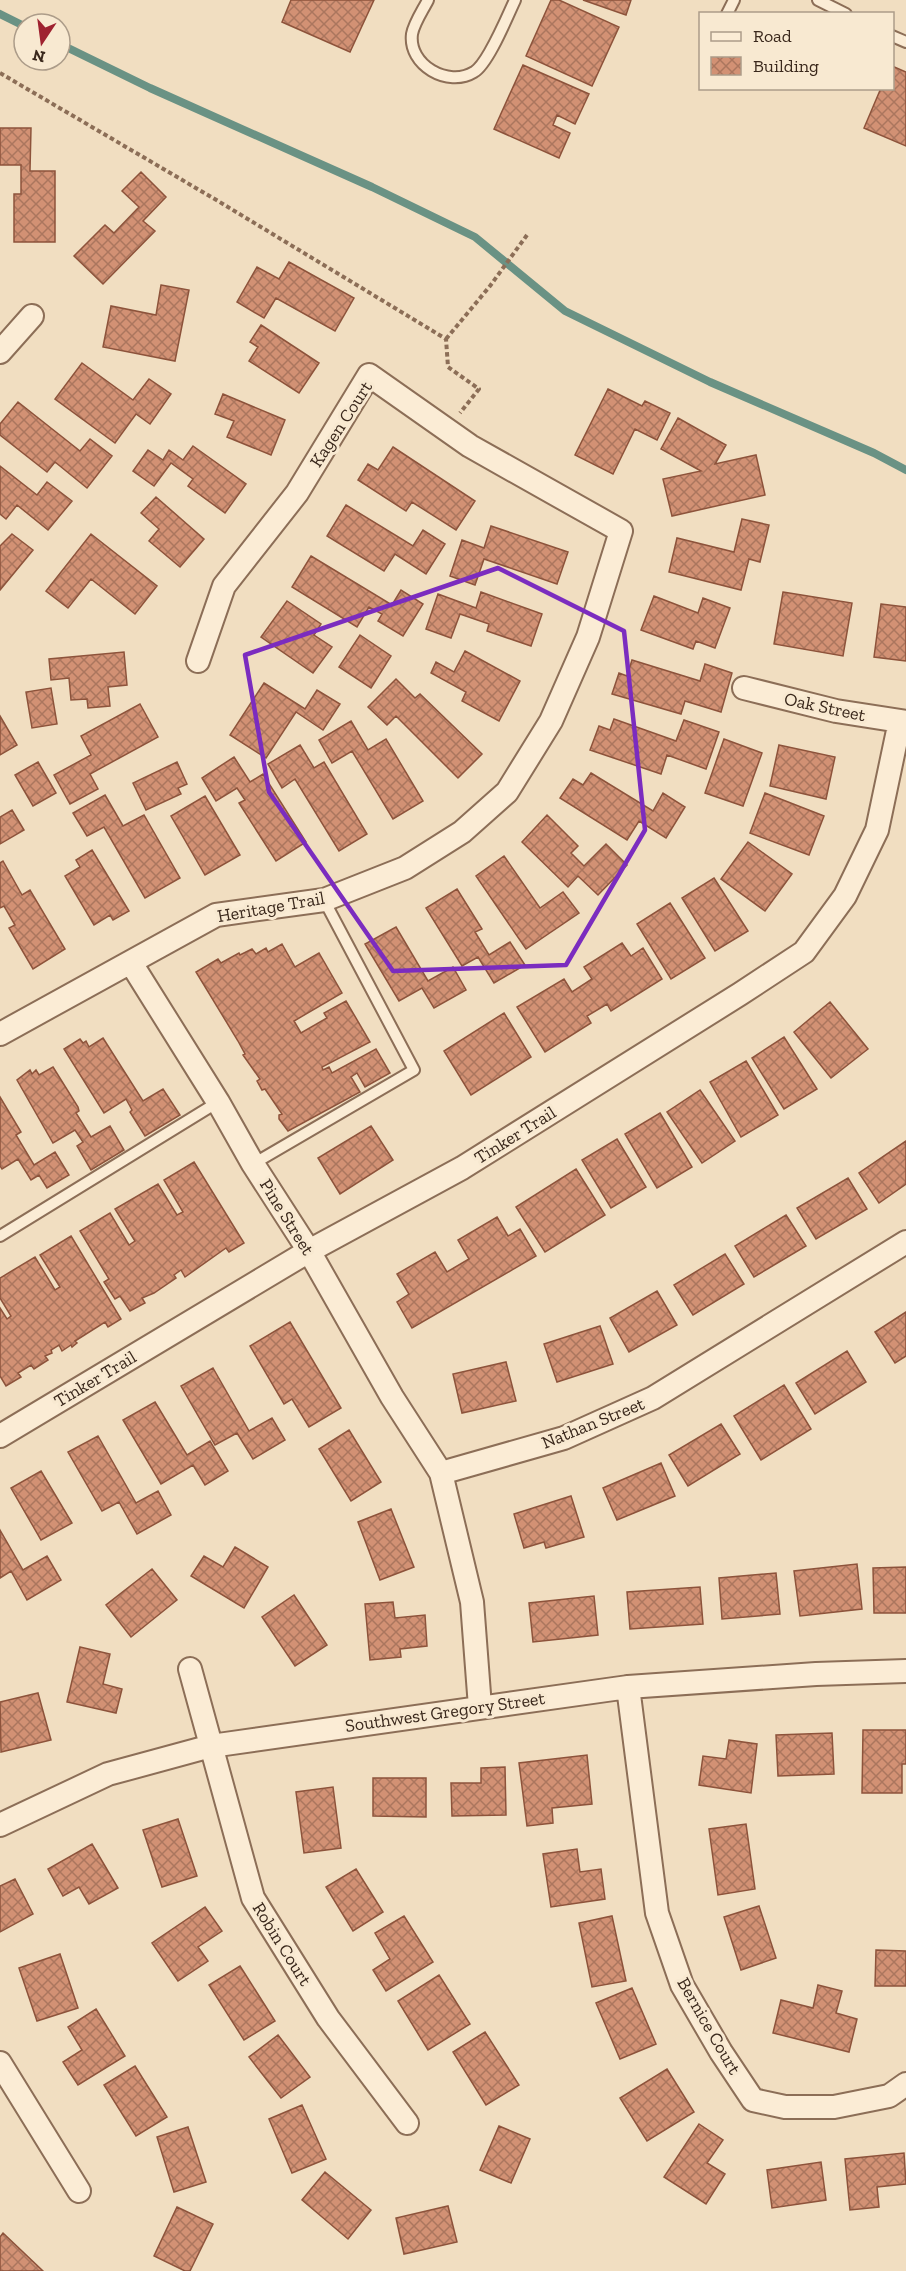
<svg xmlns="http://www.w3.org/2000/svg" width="906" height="2271" viewBox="0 0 906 2271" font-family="'Zilla Slab',serif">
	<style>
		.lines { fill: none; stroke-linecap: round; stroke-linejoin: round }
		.stream { stroke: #6a9284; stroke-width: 8 }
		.building { fill: url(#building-cross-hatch); stroke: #8d533b; stroke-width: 1.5 }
		.service-casing { stroke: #8c6e57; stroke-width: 14 }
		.minor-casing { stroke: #8c6e57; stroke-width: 26 }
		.path { stroke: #8c6e57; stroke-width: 4; stroke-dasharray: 4.5 3; stroke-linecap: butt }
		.service { stroke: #fbecd5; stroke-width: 10 }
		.minor { stroke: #fbecd5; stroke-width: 22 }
		.marked { fill: none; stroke: #7b2cbf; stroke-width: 4.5; stroke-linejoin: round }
		.labels { text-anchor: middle; stroke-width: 6; stroke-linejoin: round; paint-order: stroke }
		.street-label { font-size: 18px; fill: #3a281c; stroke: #f8e9d1 }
	</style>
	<defs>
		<pattern id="building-cross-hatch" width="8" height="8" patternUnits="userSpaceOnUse" patternTransform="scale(1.5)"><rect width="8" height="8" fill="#d29174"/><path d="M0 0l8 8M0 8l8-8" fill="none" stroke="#ab765e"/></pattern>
	</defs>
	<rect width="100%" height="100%" fill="#f1dec1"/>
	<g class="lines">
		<path class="stream" d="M0,14L24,26
			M60,44L150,88L372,187L475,237L565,311L710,382L874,453L906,470"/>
	</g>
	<path class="building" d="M291,0H374L350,52L282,22Z
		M551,0H559L619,27L592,86L526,56Z
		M583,0H631L626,15Z
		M523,65L589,94L575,124L557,115L553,125L570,133L559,158L494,129Z
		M892,66L906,72V146L864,128L881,88H892Z
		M0,128H31L30,171H55V242H14V194H21V165H0Z
		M141,172L166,197L143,221L155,231L103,284L74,256L105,225L114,233L139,207L122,191Z
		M289,262L354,298L335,331L276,298L264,318L237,302L257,267L279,279Z
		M161,285L189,290L175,361L103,347L111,306L156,315Z
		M261,325L319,363L299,393L249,361L258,347L250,342Z
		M82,363L133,400L149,379L171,394L150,424L136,414L115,443L55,399Z
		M608,389L642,406L645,401L670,413L657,440L635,429L613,474L575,455Z
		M223,394L285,420L271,455L227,437L234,421L215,414Z
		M18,402L80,451L90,439L112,456L87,488L55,462L47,472L0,435V424Z
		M678,418L726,445L715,464L756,455L765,495L672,516L663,479L701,471L661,449Z
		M193,446L246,484L225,513L188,486L193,479L171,463L154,486L133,471L148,450L163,460L169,450L183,460Z
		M393,447L475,501L456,530L412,502L406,511L358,480L368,464L378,470Z
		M0,466L37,495L47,482L72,501L48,530L17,505L6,519L0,514Z
		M156,497L204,539L180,567L149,541L159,529L141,513Z
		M346,505L413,546L423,530L445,544L426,574L395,554L384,571L327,536Z
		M742,519L769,525L760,562L749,559L741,590L669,572L677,538L734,552Z
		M491,526L568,552L557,584L484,559L475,585L450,576L462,540L484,548Z
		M12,534L33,550L0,590V546Z
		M91,534L157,586L135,614L91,579L68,608L46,591Z
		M311,556L392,605L401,590L423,604L403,636L378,621L382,614L369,607L357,627L292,587Z
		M481,592L542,614L531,646L487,631L489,624L460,614L451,638L426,629L438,594L476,608Z
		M783,592L852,603L843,656L774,644Z
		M654,596L698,613L703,598L730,608L715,648L696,641L693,649L641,630Z
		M287,601L321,624L314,635L332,647L313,673L261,637Z
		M881,604L906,607V661L874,657Z
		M360,635L391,656L371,688L339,667Z
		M465,651L520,681L499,721L462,701L466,692L431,673L436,662L454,672Z
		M124,652L127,685L108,687L110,706L88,708L87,699L71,700L69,678L51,680L49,659Z
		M632,660L700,681L705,664L732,673L721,712L685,701L681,714L612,694L619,673L627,676Z
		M396,679L415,698L420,694L482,754L458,778L396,716L387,725L368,707Z
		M264,683L305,709L317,690L340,704L323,730L296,712L266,758L230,735Z
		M51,688L57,724L32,728L26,692Z
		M140,704L158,737L90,774L98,789L70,804L54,775L91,755L81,736Z
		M0,716L17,745L0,755Z
		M614,719L676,741L684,720L719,732L706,769L667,755L661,774L590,750L599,726L610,730Z
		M351,721L368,750L386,739L423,801L393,819L352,751L332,763L319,740Z
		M724,739L762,753L743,806L705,793Z
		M300,745L314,768L324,762L367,834L339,851L295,779L282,788L268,764Z
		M779,745L835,757L826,799L770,786Z
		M234,757L250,782L263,774L306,842L276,861L239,803L245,800L237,788L216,801L202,778Z
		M38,762L56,793L33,806L15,775Z
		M177,762L187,784L178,788L181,794L146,810L133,783Z
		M591,773L653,811L663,793L685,807L666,838L639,821L627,840L560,798L573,779L583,785Z
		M765,793L824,816L809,855L750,833Z
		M105,795L123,826L144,815L180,878L145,898L104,827L87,836L73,813Z
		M205,796L240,855L205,875L171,816Z
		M12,810L24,830L0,844V817Z
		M547,815L578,846L571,853L584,866L606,844L627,865L598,895L578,876L568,887L522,842Z
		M748,842L792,874L765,911L721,879Z
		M92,850L129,911L113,920L110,915L94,925L65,876L80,867L76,860Z
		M504,856L540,908L563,892L579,913L526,949L476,876Z
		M3,861L22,895L30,890L65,949L33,969L9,928L15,925L4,906L0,908V863Z
		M714,878L748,931L715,951L682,898Z
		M457,889L482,929L475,932L489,955L510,942L525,965L494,983L478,957L462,966L426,908Z
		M670,903L705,958L671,979L637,924Z
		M396,927L428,981L453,967L466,990L434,1008L422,988L399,1001L365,944Z
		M622,943L631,956L643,948L662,979L611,1011L607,1004L587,1016L591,1023L545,1052L517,1007L564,979L572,992L592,979L584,967Z
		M282,944L295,967L319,953L342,993L294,1021L301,1033L327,1018L324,1013L346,1001L370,1042L322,1067L323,1070L329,1067L332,1073L376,1049L390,1073L365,1087L357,1073L351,1077L360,1092L288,1131L279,1119V1115L282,1114L265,1089L262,1090L257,1081L260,1079L243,1055L245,1054L238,1041L196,972L218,959L221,963L239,953L240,955L252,949L256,954L266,948L268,952Z
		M830,1002L868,1049L831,1078L794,1032Z
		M504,1013L531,1057L471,1095L444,1051Z
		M784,1037L817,1089L784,1109L752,1058Z
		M103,1038L143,1101L163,1089L180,1115L145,1136L130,1112L132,1110L126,1099L104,1113L64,1049L80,1039L83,1043L86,1041L89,1047Z
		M746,1061L778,1115L741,1137L710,1082Z
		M53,1067L78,1107L79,1111L76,1113L91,1137L110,1126L124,1150L91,1170L77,1146L83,1142L75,1130L53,1143L17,1080L30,1070L32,1074L36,1070L39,1075Z
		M700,1090L735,1141L702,1163L667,1112Z
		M0,1097L21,1132L16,1135L34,1165L55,1152L69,1175L47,1188L39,1175L31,1180L18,1159L2,1169L0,1166Z
		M660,1113L692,1167L657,1188L625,1134Z
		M371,1126L393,1160L340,1194L318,1158Z
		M617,1139L646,1187L611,1208L582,1160Z
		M906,1141V1184L879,1203L859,1173Z
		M194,1162L244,1243L229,1252L226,1248L185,1277L181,1270L174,1275L176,1278L154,1293L142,1298L145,1303L130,1311L120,1296L115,1299L104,1282L109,1279L80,1231L110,1213L129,1245L135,1241L115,1209L158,1184L177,1215L183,1212L164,1180Z
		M576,1169L605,1215L545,1252L516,1207Z
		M848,1178L867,1209L816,1239L797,1208Z
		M786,1215L806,1246L754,1277L735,1246Z
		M497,1217L508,1236L520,1229L536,1256L412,1328L397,1302L409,1294L397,1274L435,1252L447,1272L469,1259L458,1240Z
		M71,1236L121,1319L108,1327L105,1322L75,1341L77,1343L72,1347L71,1345L62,1351L59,1345L51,1350L52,1353L45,1356L48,1360L34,1369L31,1365L18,1373L21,1377L6,1386L0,1376V1308L7,1319L11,1316L0,1298V1278L35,1257L55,1290L60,1287L40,1255Z
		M725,1254L744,1284L693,1315L674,1285Z
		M657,1291L677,1325L629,1352L610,1318Z
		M906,1312V1356L895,1363L875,1332Z
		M290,1322L341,1408L309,1427L292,1399L284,1404L250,1346Z
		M600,1326L613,1364L557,1382L544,1344Z
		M847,1351L866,1382L815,1414L796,1383Z
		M506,1362L516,1401L462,1413L453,1374Z
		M213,1368L249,1431L272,1418L285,1440L253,1459L237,1433L215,1445L181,1386Z
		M784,1385L811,1429L761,1460L734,1416Z
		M155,1402L187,1455L210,1441L228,1471L205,1485L193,1465L161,1484L123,1420Z
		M721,1424L740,1454L688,1486L669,1455Z
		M349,1430L381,1482L351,1501L319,1449Z
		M98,1436L136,1503L158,1491L171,1515L137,1534L119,1502L102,1511L68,1452Z
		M661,1463L675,1496L617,1520L603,1488Z
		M41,1471L72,1523L41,1540L11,1488Z
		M571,1496L584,1537L546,1548L544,1542L524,1548L514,1514Z
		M391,1509L414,1567L380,1580L358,1522Z
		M0,1530L23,1570L47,1556L61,1580L27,1600L11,1571L0,1578Z
		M235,1547L268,1567L244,1608L191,1576L204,1556L223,1567Z
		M857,1564L862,1609L800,1616L794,1571Z
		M906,1567V1613H874L873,1568Z
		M152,1569L177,1600L131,1637L106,1605Z
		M776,1573L780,1614L722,1619L719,1578Z
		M700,1587L703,1624L630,1629L627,1592Z
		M294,1595L327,1645L295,1666L262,1617Z
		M594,1596L598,1635L533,1642L529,1603Z
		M393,1602L395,1618L425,1615L427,1646L400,1649L401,1657L370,1660L365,1604Z
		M80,1647L110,1654L103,1684L122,1689L116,1713L67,1702Z
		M38,1693L51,1740L1,1752L0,1702Z
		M863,1730H906V1764H902V1793H862Z
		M832,1733L834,1774L778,1776L776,1735Z
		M729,1740L757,1744L751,1793L699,1785L703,1756L726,1759Z
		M587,1755L592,1804L552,1808L553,1823L527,1826L519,1763Z
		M505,1767L506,1815L452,1816L451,1783H481V1768Z
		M373,1778H426V1817L373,1816Z
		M333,1787L341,1848L304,1853L296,1792Z
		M178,1819L197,1876L162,1887L143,1830Z
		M746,1824L755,1889L718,1895L709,1829Z
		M92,1844L118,1888L89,1904L79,1887L63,1896L48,1869Z
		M577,1849L580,1872L601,1869L605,1899L551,1907L543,1854Z
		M356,1869L383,1912L353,1931L326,1887Z
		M15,1879L33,1914L0,1932V1886Z
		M759,1906L776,1958L741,1970L724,1917Z
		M205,1907L222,1931L198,1947L208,1961L178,1981L152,1943Z
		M404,1916L433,1962L386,1991L373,1970L390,1959L375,1933Z
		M612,1916L626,1981L592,1987L579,1923Z
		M876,1950L906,1951V1986H875Z
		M60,1954L78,2008L37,2021L19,1968Z
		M240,1966L275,2021L244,2040L209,1985Z
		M439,1975L470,2024L428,2050L398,2001Z
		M818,1985L842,1991L836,2013L857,2019L849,2052L773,2033L781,2000L813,2008Z
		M632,1988L656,2044L620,2059L596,2003Z
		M96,2009L125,2056L78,2085L63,2062L82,2050L68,2027Z
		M485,2032L519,2085L486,2105L453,2052Z
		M278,2035L310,2077L281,2098L249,2057Z
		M135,2066L167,2117L136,2136L104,2085Z
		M667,2069L694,2112L647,2141L620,2098Z
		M302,2105L326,2159L292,2173L269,2119Z
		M699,2124L723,2140L707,2163L725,2174L706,2204L664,2177Z
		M499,2126L530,2139L511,2183L480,2170Z
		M188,2127L206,2182L174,2192L157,2137Z
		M904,2153L906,2184L877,2187L879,2207L850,2210L845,2159Z
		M821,2162L826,2200L772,2208L767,2170Z
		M325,2172L371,2210L348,2239L302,2200Z
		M448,2206L457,2242L404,2254L396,2218Z
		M177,2207L213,2224L190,2271H185L154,2256Z
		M3,2233L43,2271H0V2237Z"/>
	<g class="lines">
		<g class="service-casing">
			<path id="service" d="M428,0C423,10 414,23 412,34C408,65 448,88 474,72C488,64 507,17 515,0
				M818,0L846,14
				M727,14L734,0
				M892,36L906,42
				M253,1164L414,1070L324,900
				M0,1236L218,1102"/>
		</g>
		<g class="minor-casing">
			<path id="minor" d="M0,352L32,316
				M744,688L836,711L906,722
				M131,963L218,1102L253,1164L309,1251L392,1397L441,1473L472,1602L480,1707
				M0,1034L216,915L324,900L405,868L462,832L507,792L551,721L588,637L621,531L470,446L369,375L297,493L224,586L198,661
				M0,1436L309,1251L462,1168L740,994L804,952L845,896L877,830L900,721
				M441,1473L564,1438L653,1398L906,1242
				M190,1669L253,1898L328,2018L407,2123
				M628,1687L657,1913L682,1985L721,2052L753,2100L785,2107H834L889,2096L906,2084
				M0,1825L108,1774L211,1746L628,1687L816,1674L906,1671
				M0,2063L79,2191"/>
		</g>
		<path class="path" d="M0,73L218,201L446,339L448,367L479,389L460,413
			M446,339L490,286L527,235"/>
		<use href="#service" class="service"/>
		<use href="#minor" class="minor"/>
	</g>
	<path class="marked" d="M498,568L624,631L645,830L566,965L393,971L269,792L245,655Z"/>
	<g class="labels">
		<g class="street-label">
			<text transform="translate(341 424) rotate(-57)" y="6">Kagen Court</text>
			<text transform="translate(825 707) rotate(12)" y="6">Oak Street</text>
			<text transform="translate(271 907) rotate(-10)" y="6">Heritage Trail</text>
			<text transform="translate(515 1135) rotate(-32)" y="6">Tinker Trail</text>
			<text transform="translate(287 1217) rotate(58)" y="6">Pine Street</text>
			<text transform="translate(95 1379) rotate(-31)" y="6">Tinker Trail</text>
			<text transform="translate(593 1423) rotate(-22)" y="6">Nathan Street</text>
			<text transform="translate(445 1712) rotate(-8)" y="6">Southwest Gregory Street</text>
			<text transform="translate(282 1944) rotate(58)" y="6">Robin Court</text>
			<text transform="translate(709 2026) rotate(60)" y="6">Bernice Court</text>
		</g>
	</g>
	<rect x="699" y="12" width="195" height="78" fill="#f8e9d1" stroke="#ac9c89" stroke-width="1.5"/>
	<rect x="711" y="32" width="30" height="9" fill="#fbecd5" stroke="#ac9c89" stroke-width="1.5"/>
	<text x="753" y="42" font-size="18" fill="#3a281c">Road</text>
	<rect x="711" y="57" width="30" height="18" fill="url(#building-cross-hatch)" stroke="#ac9c89" stroke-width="1.5"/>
	<text x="753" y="72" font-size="18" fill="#3a281c">Building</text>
	<g transform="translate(42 42) rotate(193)"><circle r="28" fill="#f8e9d1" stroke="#ac9c89" stroke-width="1.5"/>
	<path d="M0-4.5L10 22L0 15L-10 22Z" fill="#9f2230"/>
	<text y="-9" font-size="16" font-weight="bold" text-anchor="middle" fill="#3a281c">N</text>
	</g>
</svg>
